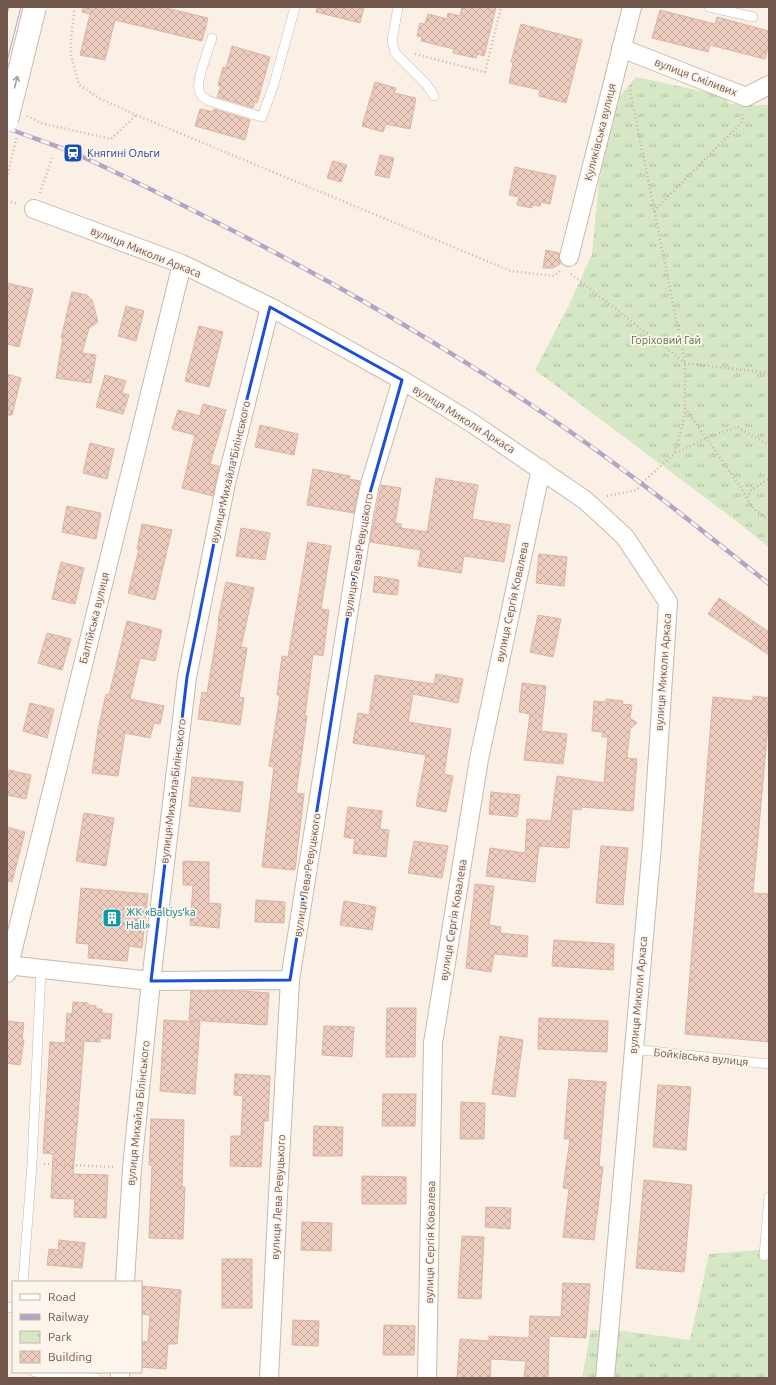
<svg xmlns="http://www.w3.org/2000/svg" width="776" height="1385" viewBox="0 0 776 1385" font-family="Ubuntu,sans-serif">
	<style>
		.park { fill: url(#park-tufts) }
		.building { fill: url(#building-cross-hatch); stroke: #dfb3a1 }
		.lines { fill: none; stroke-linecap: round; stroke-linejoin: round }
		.service-casing { stroke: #cbb7ac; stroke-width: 10 }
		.minor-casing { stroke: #cbb7ac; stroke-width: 20 }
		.path { stroke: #d2b1a2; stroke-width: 2.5; stroke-dasharray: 1 3; stroke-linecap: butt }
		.service { stroke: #fff; stroke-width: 9 }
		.minor { stroke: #fff; stroke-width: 18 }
		.tram { stroke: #b2a5c3; stroke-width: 1 }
		.rail-casing { stroke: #b2a5c3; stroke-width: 4.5 }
		.rail { stroke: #fdf4eb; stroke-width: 3; stroke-dasharray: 9; stroke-linecap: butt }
		.secondary-bridge-casing { stroke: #cfb9ad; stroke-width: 24; stroke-linecap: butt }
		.path-bridge { stroke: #d2b1a2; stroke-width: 2.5; stroke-dasharray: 1 3; stroke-linecap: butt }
		.secondary-bridge { stroke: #fff; stroke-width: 22 }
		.oneway { stroke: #aa9a94 }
		.marked { fill: none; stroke: #1d4ed8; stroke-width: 3; stroke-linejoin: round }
		.labels { text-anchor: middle; stroke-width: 3.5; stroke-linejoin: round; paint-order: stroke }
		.street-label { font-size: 11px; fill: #71564c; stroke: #fdf4eb }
		.transit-label { font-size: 11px; fill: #164399; stroke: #fdf4eb; text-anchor: start }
		.park-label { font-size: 11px; fill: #587645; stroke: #fdf4eb }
		.culture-label { font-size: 11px; fill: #0d838f; stroke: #fdf4eb; text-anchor: start }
	</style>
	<defs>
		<pattern id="park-tufts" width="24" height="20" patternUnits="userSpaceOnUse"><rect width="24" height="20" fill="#d5e7c5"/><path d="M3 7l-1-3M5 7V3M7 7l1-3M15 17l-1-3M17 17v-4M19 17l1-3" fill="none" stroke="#b1bea2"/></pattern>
		<pattern id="building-cross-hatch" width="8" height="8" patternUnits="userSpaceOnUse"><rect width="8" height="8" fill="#edcdbf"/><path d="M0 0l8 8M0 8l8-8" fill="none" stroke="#c4a99d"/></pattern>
	</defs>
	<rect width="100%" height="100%" fill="#faf0e5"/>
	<path class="park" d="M636,77L724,96L730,104L765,105L769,104V547L731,517L535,370L569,305L592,254L599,181L618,98Z
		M769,1249V1378H582L591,1330L623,1331L690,1340L709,1254Z"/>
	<path class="building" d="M83,7H162L208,18L202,41L115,20L105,60L80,55L90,14L82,12Z
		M317,7H364L360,23L316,12Z
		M462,7H496L484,56L478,54L476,58L453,53L454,49L421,41L422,37L417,36L420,23L425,24L428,14L447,19L448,13L460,16Z
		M660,10L715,24L717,17L769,31V43L765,59L710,45L708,52L652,38Z
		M521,24L582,40L566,103L539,96L540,90L509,83L513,63L511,62Z
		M232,46L270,57L257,103L255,102L253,108L217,97L221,86L218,85L223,67L226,68Z
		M375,82L396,88L394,93L416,98L410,129L386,124L383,132L362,126Z
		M200,109L213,112L214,109L250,120L245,140L195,126Z
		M380,155L394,158L389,178L375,175Z
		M333,161L347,165L341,182L327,178Z
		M515,167L556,176L550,204L541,202L540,206L532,205V208L517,205L519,197L509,195Z
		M546,250L559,253L560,264L553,268H543Z
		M7,283L33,289L19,347L7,344Z
		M72,292L87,295L92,300L98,322L89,328L82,353L96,355L91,383L56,378L63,338H61Z
		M126,306L144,311L136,341L118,336Z
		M199,326L223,332L209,387L185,381Z
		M7,374L21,378L12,415H7Z
		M105,375L126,381L122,393L129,395L123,414L96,407Z
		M203,404L226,410L210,464L219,466L213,496L182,488L195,435L172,429L178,410L200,416Z
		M260,425L298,434L294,455L255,447Z
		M90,443L114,449L107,479L83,473Z
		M313,469L350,476L349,479L360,481L354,513L307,505Z
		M436,478L478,485L472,519L510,525L504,562L464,556L461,573L418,566L421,550L370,542L381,485L401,488L395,523L401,524V528L427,532Z
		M67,506L101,513L96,539L62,532Z
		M142,524L172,530L155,600L128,593L139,549H137Z
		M241,528L270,533L265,560L236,556Z
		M308,542L331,546L321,609L329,610L323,656L313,654L305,716H307L296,793L304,794L295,870L262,867L274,767L269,766L280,695H277L282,656L288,657Z
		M539,554L567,557L564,586L536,583Z
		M61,562L84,568L75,604L52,599Z
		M375,576L399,580L397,595L373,592Z
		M226,582L254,588L241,647L247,648L239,697L244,698L240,725L198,719L202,692L207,693L219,622L218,621Z
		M719,598L769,632V655L708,614Z
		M538,615L561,619L553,657L530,652Z
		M127,621L162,630L155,661L140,658L130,699L164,706L160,724L154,723L150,738L125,733L118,776L92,773L98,730L106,694L109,695Z
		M47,633L71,639L62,670L38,663Z
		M436,674L463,679L458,703L413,694L408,722L451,729L444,774L453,776L446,812L416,806L426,755L353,743L358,713L369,715L375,675L434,684Z
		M522,683L546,686L541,731L567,734L563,764L524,760L530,714L519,712Z
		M753,696L769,698V714L753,893L769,894V1042L685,1034L713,697L753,701Z
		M606,699L623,701L622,704L632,705L630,718L637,723L630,729L627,758L637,759L633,811L581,807V810L572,809L569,848L539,846L535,882L486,876L490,848L525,853L527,819L551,821L557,776L604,783L608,737H602L603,732L592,731L594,701L606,702Z
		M30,703L54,709L47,738L23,731Z
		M9,770L31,775L26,799L7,795V782Z
		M192,777L243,782L240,812L189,806Z
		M491,792L520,795L517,817L489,814Z
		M348,807L382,811L380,829L389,830L386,857L353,853L355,839L344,837Z
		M84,813L114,818L106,866L76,861Z
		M7,827L25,832L12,882L7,881Z
		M414,841L448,846L442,878L408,873Z
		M601,846L628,848L623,905L596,903Z
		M183,861L209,862V903L221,904L219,928L190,925L193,885H183Z
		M475,884L494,886L489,925L501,927L500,933L528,936L527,957L494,954L491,972L466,968Z
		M81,888L148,894L142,948L129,946L127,961L88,958L89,944L76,943Z
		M256,900L285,902L284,923L255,922Z
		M344,901L376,907L372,930L340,925Z
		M554,940L614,944L613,970L552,966Z
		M191,991H242L269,993L267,1025L189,1020Z
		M73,1002L88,1003V1005L96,1006V1009H102V1013L112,1014L110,1039L100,1038V1042L84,1041L73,1174L108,1175L106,1218L74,1217L75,1199L51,1198L53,1154L43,1153L50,1042L65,1043L67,1013L72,1014Z
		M387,1008H416L415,1057H386Z
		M539,1018L608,1021L607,1052L538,1049Z
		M164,1020L200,1022L195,1094L160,1091Z
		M7,1021L24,1023L22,1040H24L20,1065L7,1063Z
		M324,1026L354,1027L352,1057L322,1055Z
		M500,1036L523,1040L515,1097L492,1094Z
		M235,1074L270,1076L268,1121H264L261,1167L230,1166L231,1136H241L243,1096L234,1095Z
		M569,1079L606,1082L599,1166L603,1167L594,1240L563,1237L569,1189L563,1188L570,1139H564Z
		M658,1085L691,1087L686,1150L653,1147Z
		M383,1094H416L415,1126H382Z
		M461,1102L485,1103L484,1139H460Z
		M151,1119L184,1120L182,1187H185L183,1239L149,1238L152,1165H149Z
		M314,1126L343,1127L342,1156H313Z
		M362,1176L406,1177V1204H362Z
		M644,1180L692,1185L684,1272L636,1268Z
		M486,1207L511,1208L510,1229L485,1227Z
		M302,1222L332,1223L331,1251L301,1250Z
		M462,1236L484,1237L481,1299L458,1298Z
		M59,1240L85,1243L82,1268L47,1265L49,1249L58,1250Z
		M222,1259H252V1308H222Z
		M563,1283L590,1284L586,1338L549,1336L548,1378H524L526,1361L491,1359L490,1378H457L460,1339L489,1341V1336L529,1338L530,1316L561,1317Z
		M141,1286L181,1290L177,1344H168L166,1369L141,1367V1341L148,1342L150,1315L141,1314Z
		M293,1320L319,1321L318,1346L292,1345Z
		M384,1325L415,1326L414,1355H383Z"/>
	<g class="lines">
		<g class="service-casing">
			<path id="service" d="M398,7L392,41L395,53L427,85L434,96
				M709,7L753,17
				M212,38C209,48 196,81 199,90C200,96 205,99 209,101L262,117L274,84L295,7
				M633,1049L769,1064
				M764,1256L769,1197
				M23,1282L32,1164L41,969
				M7,1307L13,1308
				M34,1372L97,1378"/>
		</g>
		<g class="minor-casing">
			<path id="minor" d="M621,48L746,97L769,85
				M34,209L182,264L270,307L336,343L402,380L472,423L585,500L625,537L668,602L652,845L605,1378
				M569,257L632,7
				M7,965L151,981L290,980
				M7,973L182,264
				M125,1282L132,1168L151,981L187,677L226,483L270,307
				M120,1378V1372
				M269,1378L278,1195L290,980L364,514L370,484L402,380
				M427,1378L433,1043L479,759L541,469"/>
		</g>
		<path class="path" d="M75,7L71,37V55L79,85L99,98L136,115L511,271L554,276L560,271
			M415,54L485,72L501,7
			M630,90L685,363V408L683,424L674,454
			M27,116L41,123L111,139L136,115
			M40,193L53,155
			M7,201L18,204
			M654,211L742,122L744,113
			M571,274L685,363L769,373
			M685,408L742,489L750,504L755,510L769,520
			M607,496L637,490L642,483L674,454L706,438L737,427L769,445
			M747,498L751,490L769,479
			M44,1164L115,1167"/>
		<use href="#service" class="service"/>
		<use href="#minor" class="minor"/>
		<path class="tram" d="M7,14L9,7
			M7,61L21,7"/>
		<g class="rail-casing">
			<path id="rail" d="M7,128C29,137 53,144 74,153C134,180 193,210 251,240C387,311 520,391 642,484C685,516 727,551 769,584"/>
		</g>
		<use href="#rail" class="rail"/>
		<g class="secondary-bridge-casing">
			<path id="secondary-bridge" d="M7,120L35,7"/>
		</g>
		<path class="path-bridge" d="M7,178L17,136"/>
		<use href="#secondary-bridge" class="secondary-bridge"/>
	</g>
	<defs><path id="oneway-shaft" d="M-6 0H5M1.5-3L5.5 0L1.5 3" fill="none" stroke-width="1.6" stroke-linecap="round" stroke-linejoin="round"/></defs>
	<use class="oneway" href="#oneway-shaft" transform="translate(16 82) rotate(-76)"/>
	<path class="marked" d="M270,307L402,380L364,514L290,980L151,981L187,677L226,483Z"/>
	<defs>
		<g id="station-square" transform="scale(1)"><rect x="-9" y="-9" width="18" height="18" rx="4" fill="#1a4fb4" stroke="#fdf4eb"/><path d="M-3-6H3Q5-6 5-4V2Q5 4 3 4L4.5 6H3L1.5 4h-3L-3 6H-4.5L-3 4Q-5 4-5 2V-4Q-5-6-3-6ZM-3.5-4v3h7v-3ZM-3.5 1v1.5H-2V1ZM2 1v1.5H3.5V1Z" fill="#fff"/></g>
		<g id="building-square" transform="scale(1)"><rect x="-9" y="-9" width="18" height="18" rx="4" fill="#0f9aa8" stroke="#fdf4eb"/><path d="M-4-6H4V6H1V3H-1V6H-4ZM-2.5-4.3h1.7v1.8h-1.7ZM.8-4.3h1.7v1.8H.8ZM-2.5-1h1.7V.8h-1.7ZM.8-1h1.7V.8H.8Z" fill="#fff"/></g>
	</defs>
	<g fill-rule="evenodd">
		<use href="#station-square" x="73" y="153"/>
		<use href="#building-square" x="112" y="918"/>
	</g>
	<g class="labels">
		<g class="street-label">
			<text transform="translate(696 77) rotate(21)" y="4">вулиця Сміливих</text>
			<text transform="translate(600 132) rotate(-76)" y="4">Куликівська вулиця</text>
			<text transform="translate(146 252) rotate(22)" y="4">вулиця Миколи Аркаса</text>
			<text transform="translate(464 419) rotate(32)" y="4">вулиця Миколи Аркаса</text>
			<text transform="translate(230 472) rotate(-77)" y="4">вулиця Михайла Білінського</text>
			<text transform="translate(358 555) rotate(-80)" y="4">вулиця Лева Ревуцького</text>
			<text transform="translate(512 602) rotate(-78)" y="4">вулиця Сергія Ковалева</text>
			<text transform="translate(94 618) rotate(-76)" y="4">Балтійська вулиця</text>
			<text transform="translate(663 672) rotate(-86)" y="4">вулиця Миколи Аркаса</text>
			<text transform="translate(173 791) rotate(-83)" y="4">вулиця Михайла Білінського</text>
			<text transform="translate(307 875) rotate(-81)" y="4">вулиця Лева Ревуцького</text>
			<text transform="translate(453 920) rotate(-81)" y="4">вулиця Сергія Ковалева</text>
			<text transform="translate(638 995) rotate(-85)" y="4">вулиця Миколи Аркаса</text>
			<text transform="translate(701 1057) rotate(6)" y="4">Бойківська вулиця</text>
			<text transform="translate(138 1113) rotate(-84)" y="4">вулиця Михайла Білінського</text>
			<text transform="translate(278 1197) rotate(-87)" y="4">вулиця Лева Ревуцького</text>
			<text transform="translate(430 1242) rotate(-89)" y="4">вулиця Сергія Ковалева</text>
		</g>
		<g class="transit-label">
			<text x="87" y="157">Княгині Ольги</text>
		</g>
		<g class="park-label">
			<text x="666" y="344">Горіховий Гай</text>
		</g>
		<g class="culture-label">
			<text x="126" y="916">ЖК «Baltiysʹka<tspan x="126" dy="13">Hall»</tspan></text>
		</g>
	</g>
	<rect width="776" height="1385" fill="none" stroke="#71564c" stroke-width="16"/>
	<rect x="12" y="1281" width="130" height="92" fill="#fdf4eb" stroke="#c5b5ab"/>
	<rect x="20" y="1294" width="20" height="6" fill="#ffffff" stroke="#c5b5ab"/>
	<text x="48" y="1301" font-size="12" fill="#71564c">Road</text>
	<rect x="20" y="1314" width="20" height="6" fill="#b2a5c3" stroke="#c5b5ab"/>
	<text x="48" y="1321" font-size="12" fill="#71564c">Railway</text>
	<rect x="20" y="1331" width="20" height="12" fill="url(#park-tufts)" stroke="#c5b5ab"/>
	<text x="48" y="1341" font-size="12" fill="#71564c">Park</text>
	<rect x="20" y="1351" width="20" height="12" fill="url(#building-cross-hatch)" stroke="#c5b5ab"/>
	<text x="48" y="1361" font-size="12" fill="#71564c">Building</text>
</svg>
